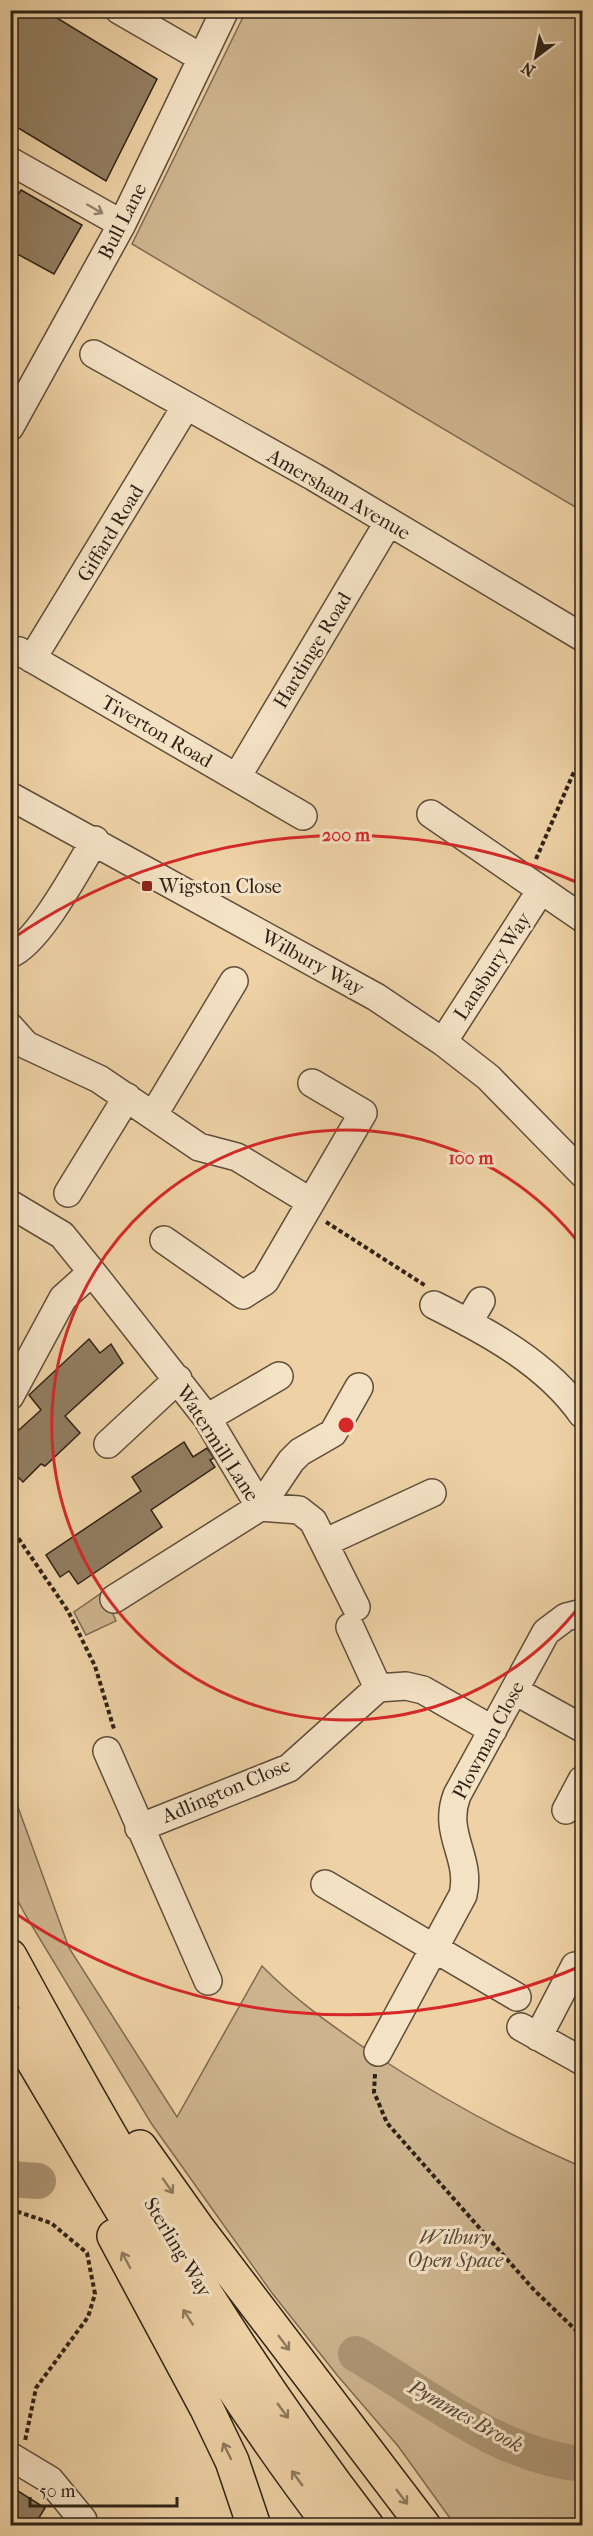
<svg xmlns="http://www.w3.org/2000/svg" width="593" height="2536" viewBox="0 0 593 2536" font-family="'IM FELL French Canon',serif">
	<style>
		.green { fill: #cdb48e; stroke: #7e6b52; stroke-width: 1.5 }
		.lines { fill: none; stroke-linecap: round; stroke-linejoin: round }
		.river { stroke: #ad9675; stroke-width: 36 }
		.building { fill: #927e61; stroke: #2e2217; stroke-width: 1.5 }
		.minor-casing { stroke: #5e4e3b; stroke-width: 30 }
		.highway-casing { stroke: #2e2217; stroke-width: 36 }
		.path { stroke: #2e2217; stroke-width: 4; stroke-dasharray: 4.5 3; stroke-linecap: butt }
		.minor { stroke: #f4e2c5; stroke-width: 27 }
		.highway { stroke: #eed2a6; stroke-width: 33 }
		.oneway { stroke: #91826e }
		.oneway2 { stroke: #8e7a5e }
		.ring { fill: none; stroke: #d62828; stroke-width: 3 }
		.poi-dot { fill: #8f2418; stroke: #f4e2c5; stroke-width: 2 }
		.labels { text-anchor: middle; stroke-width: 6; stroke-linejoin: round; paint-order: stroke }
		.street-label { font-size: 20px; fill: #2e2217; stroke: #f4e2c5 }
		.poi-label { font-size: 20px; fill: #2e2217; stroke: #f4e2c5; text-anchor: start }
		.park-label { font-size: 20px; font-style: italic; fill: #564635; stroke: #f4e2c5 }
		.water-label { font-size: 21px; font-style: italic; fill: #5a4b38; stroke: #f4e2c5 }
		.centre { fill: #d62828; stroke: #f4e2c5; stroke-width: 3 }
		.ring-label { font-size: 18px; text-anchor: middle; font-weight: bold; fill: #d62828; stroke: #f4e2c5; stroke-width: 6; stroke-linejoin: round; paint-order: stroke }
	</style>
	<rect width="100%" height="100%" fill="#eed2a6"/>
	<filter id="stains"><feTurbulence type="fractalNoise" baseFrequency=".00333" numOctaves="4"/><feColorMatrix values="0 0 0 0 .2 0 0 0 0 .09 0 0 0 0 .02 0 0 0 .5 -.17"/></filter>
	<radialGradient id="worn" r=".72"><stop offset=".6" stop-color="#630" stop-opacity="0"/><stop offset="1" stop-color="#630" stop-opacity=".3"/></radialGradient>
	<path class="green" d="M246,11H582V511L132,244Z
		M103,1592L116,1621L86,1635L74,1612Z
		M10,1785L69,1948L177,2117L262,1966C294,1999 331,2025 369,2051C440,2098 505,2134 582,2167V2525H455L398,2446L337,2375L272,2293L151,2123L26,1916L11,1888Z"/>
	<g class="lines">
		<path class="river" d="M10,2179L38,2181
			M356,2354C427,2395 498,2456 582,2464"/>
	</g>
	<path class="building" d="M10,10H44L157,79L106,181L10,123Z
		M21,190L82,225L54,274L10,250V208Z
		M89,1339L100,1353L111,1344L123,1363L65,1416L80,1433L45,1466L41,1464L23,1482L10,1469V1438L41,1410L29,1395Z
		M184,1442L193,1457L207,1448L214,1458L210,1460L215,1467L151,1510L162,1527L78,1584L69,1571L60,1577L46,1555L141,1491L132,1477Z
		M10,2486L45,2508L34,2526H10Z"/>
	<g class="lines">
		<g class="minor-casing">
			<path id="minor" d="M119,10L202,58
				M10,161L122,224
				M94,354L314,477L582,637
				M10,427L122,224L225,10
				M10,650L19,651L303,816
				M32,659L186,406
				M237,777L388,523
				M10,796L376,997L443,1042L488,1077L582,1173
				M431,814L582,918
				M10,954C38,944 78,868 95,840
				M10,1027L26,1045L99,1079L199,1147L237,1157L311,1202
				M443,1042L541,890
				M154,1114L234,981
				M68,1193L127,1097
				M10,1204L62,1235L92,1272L63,1298L10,1396
				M164,1240L243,1295L265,1281L363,1113L312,1083
				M92,1272L207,1418L260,1507L114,1599
				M434,1305C488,1332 547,1364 582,1414
				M468,1323L481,1301
				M207,1418L279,1376
				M108,1444L178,1379
				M324,1543L432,1493
				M356,1607L313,1521L299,1510L260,1507L291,1461L300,1452L333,1433L359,1387
				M350,1627L378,1688
				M515,1691L582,1728
				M107,1751L208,1981
				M566,1810L582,1780
				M139,1828L289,1768L378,1688L406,1686L423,1690L493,1730
				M325,1884L517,1997
				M521,2027L582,2061
				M538,2037L575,1966
				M378,2052L463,1895C472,1857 442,1834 457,1795L546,1632L566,1617L582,1613
				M10,2456L50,2480L83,2520"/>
		</g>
		<g class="highway-casing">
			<path id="highway" d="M10,1956C117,2153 230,2348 367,2526
				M10,2022C112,2193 210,2368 331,2526
				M140,2147L199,2230L424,2526
				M114,2236L207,2409L232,2461L254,2526"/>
		</g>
		<path class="path" d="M536,859L573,774L582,761
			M326,1222L426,1286
			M10,1526L68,1611L95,1666L114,1729
			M375,2074L374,2092L387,2123L535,2291L582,2336
			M10,2209L51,2223L87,2253L95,2294L88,2317L36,2388L25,2441"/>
		<use href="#minor" class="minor"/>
		<use href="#highway" class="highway"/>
	</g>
	<defs><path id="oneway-shaft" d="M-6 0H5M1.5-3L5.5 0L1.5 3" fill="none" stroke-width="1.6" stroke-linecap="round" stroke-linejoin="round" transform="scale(1.5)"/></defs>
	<use class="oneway" href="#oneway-shaft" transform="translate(95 209) rotate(30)"/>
	<g class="oneway2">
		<use href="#oneway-shaft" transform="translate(168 2186) rotate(55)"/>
		<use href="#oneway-shaft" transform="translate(126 2260) rotate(-118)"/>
		<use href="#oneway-shaft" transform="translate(188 2317) rotate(-123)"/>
		<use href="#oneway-shaft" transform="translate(284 2343) rotate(53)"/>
		<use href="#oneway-shaft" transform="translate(283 2411) rotate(54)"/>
		<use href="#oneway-shaft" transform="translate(227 2451) rotate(-116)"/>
		<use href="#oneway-shaft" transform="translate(297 2478) rotate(-126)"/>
		<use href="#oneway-shaft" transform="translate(402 2497) rotate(53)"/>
	</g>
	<g class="ring">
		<path d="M582 1603A295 295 0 1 1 582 1247"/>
		<path d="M581 1966A590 590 0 0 1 12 1911M12 939A590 590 0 0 1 581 884"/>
	</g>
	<rect class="poi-dot" x="141" y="880" width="12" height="12" rx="3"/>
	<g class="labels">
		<g class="street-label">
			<text transform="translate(122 221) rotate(-63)" y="7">Bull Lane</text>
			<text transform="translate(339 494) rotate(30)" y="7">Amersham Avenue</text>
			<text transform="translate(110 533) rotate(-59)" y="7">Giffard Road</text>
			<text transform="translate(312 650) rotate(-59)" y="7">Hardinge Road</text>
			<text transform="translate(157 731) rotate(30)" y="7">Tiverton Road</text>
			<text transform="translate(313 962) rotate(29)" y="7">Wilbury Way</text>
			<text transform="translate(492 966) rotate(-57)" y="7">Lansbury Way</text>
			<text transform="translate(218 1443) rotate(57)" y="7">Watermill Lane</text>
			<text transform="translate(488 1740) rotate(-62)" y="7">Plowman Close</text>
			<text transform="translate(226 1790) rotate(-23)" y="7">Adlington Close</text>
			<text transform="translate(178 2247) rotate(59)" y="7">Sterling Way</text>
		</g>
		<g class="poi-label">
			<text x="159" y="893">Wigston Close</text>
		</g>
		<g class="park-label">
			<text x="455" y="2244">Wilbury<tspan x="455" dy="23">Open Space</tspan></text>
		</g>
		<g class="water-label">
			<text transform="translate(466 2416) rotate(29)" y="7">Pymmes Brook</text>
		</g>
	</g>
	<circle cx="346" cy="1425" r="9" class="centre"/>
	<g class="ring-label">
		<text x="346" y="841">200 m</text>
		<text x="471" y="1164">100 m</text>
	</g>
	<rect width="593" height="2536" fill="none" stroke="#eed2a6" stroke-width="36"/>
	<rect x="12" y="12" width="569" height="2512" fill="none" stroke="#2e2217" stroke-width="3"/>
	<rect x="18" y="18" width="557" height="2500" fill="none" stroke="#2e2217" stroke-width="1.5"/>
	<g transform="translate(536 57) rotate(212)" stroke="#f4e2c5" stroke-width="4.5" paint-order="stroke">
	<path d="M0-4.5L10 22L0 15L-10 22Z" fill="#2e2217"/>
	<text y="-9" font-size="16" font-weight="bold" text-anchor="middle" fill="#2e2217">N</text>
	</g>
	<path d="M30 2497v9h147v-9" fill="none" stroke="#2e2217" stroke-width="3"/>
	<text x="39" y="2497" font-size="18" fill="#2e2217" stroke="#f4e2c5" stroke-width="4.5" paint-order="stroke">50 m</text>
	<rect width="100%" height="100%" filter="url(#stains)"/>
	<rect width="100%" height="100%" fill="url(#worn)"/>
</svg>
